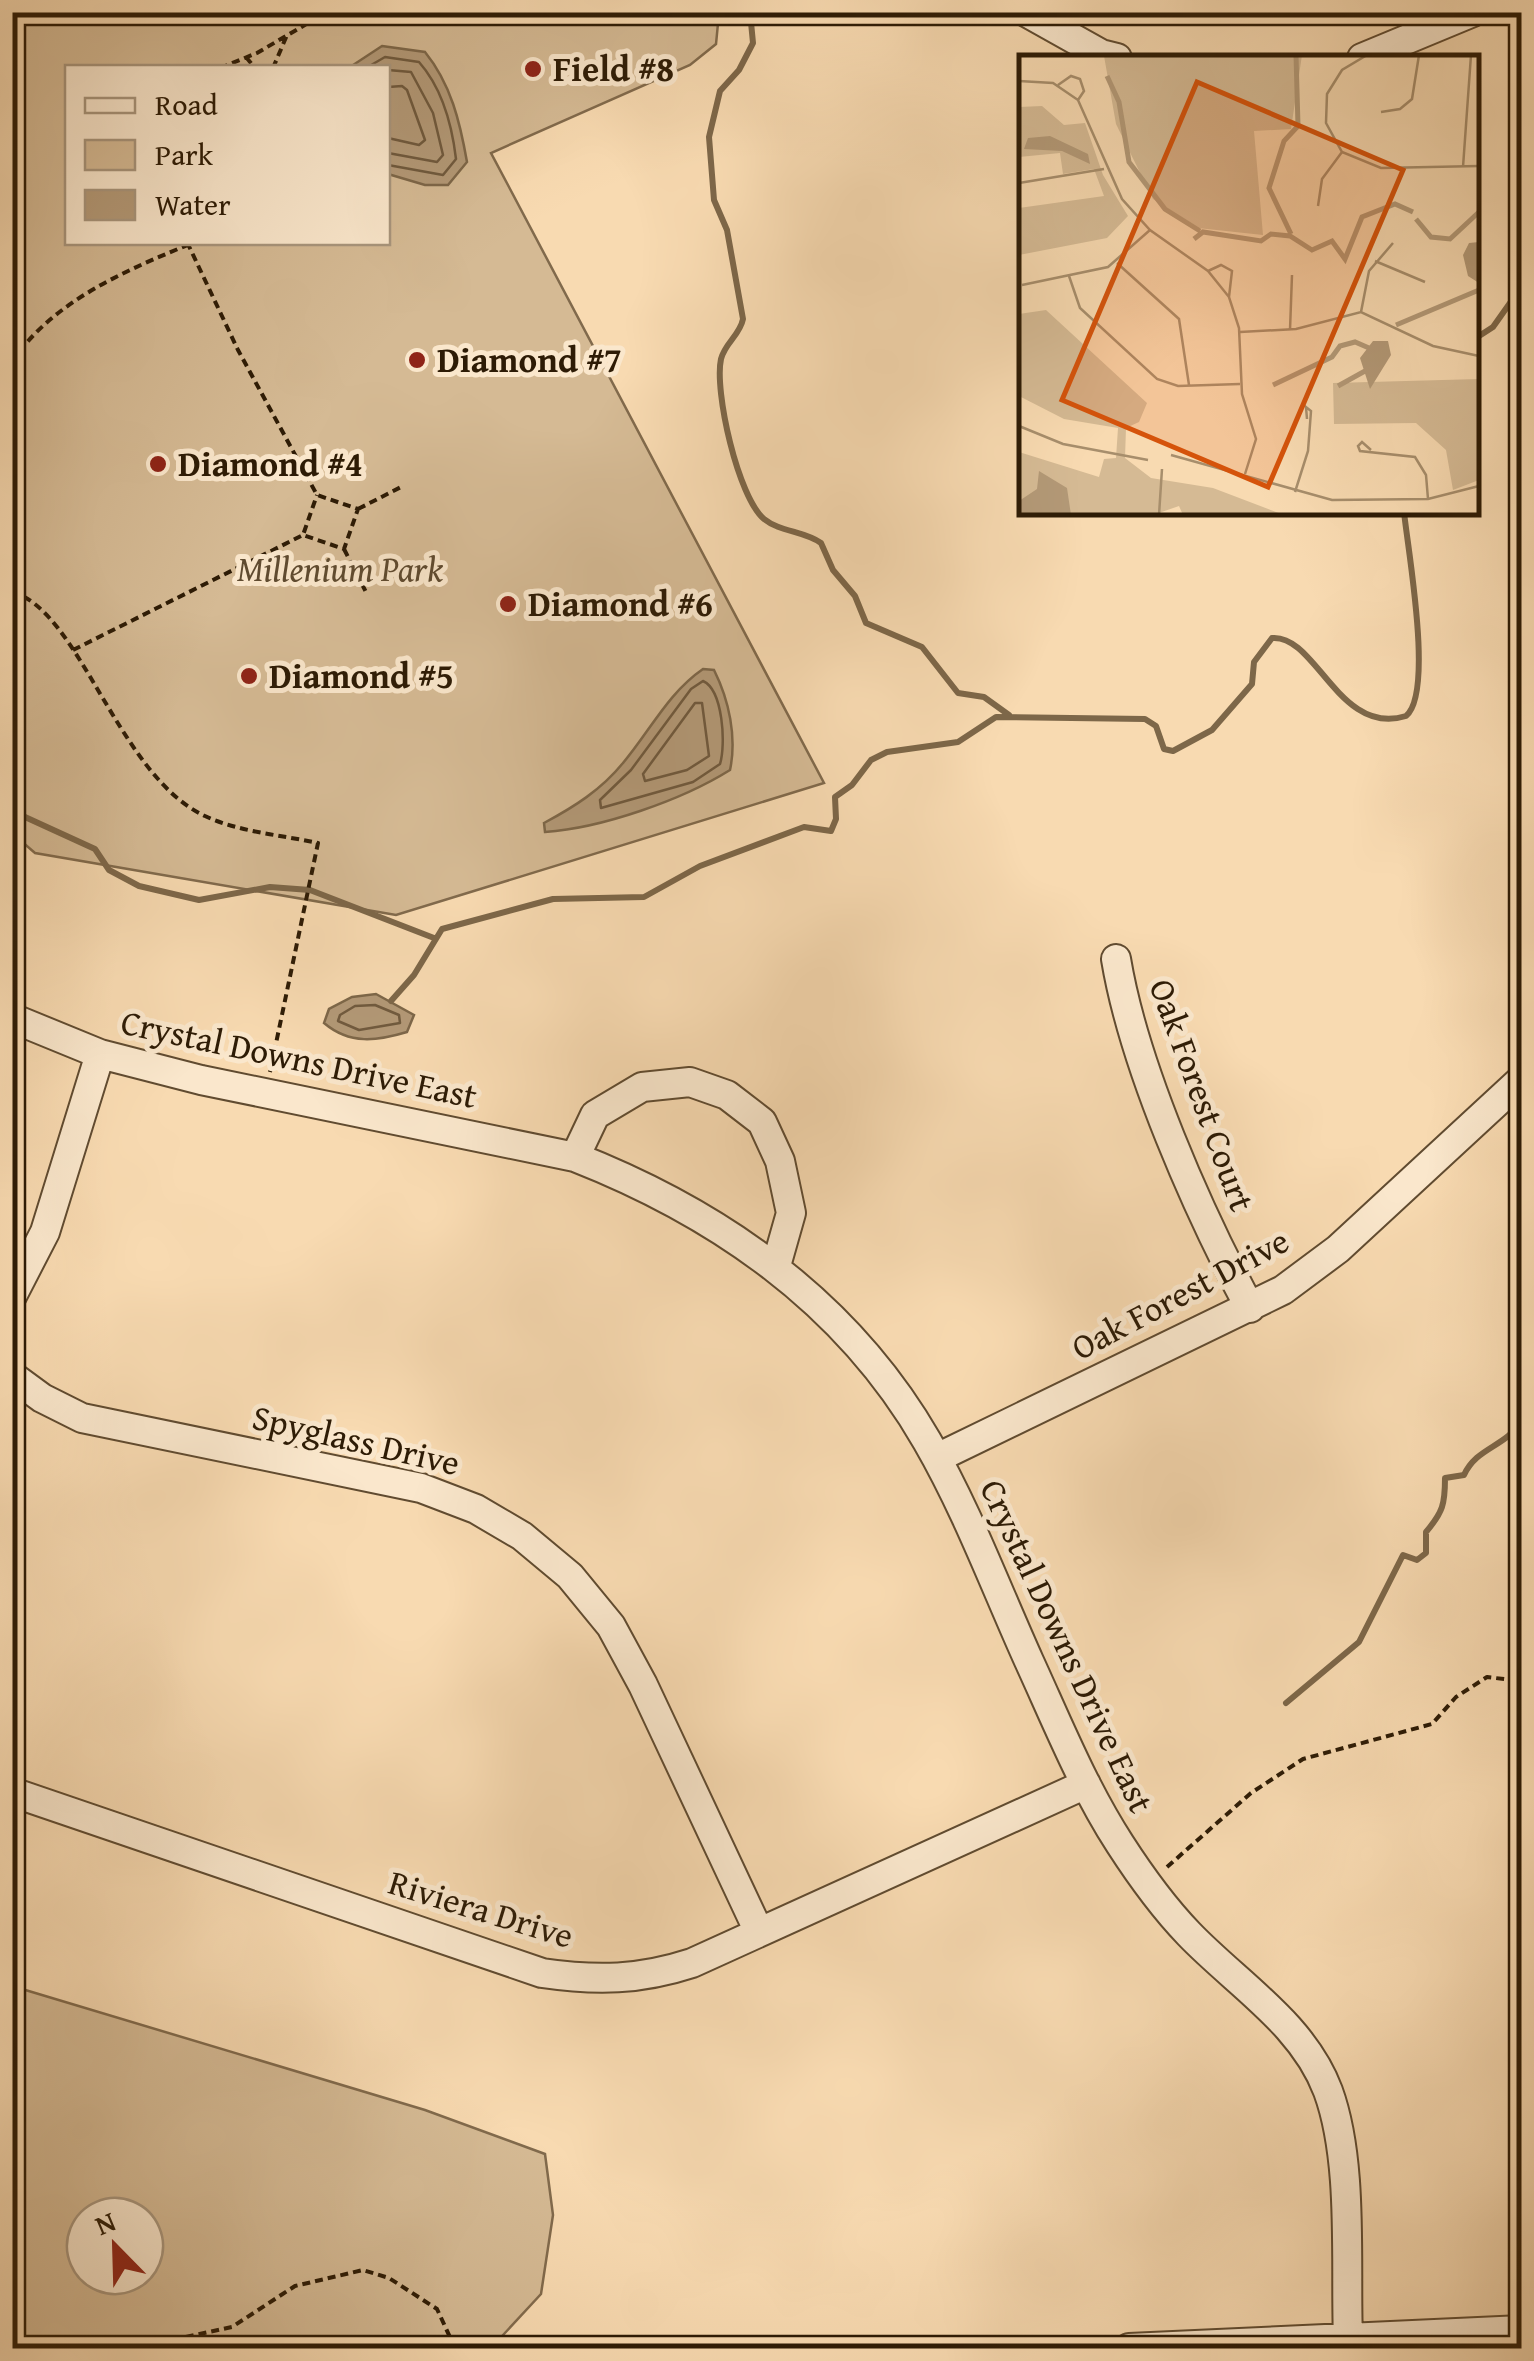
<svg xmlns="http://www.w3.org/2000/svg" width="1534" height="2361" viewBox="0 0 1534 2361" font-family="'Gentium Book Plus',serif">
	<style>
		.green { fill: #d5ba94; stroke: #816a4c; stroke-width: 2.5; fill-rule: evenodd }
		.water { fill: #b39977; stroke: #7d6749; stroke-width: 2.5 }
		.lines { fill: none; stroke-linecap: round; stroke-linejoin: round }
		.shore { stroke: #705a3e; stroke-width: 2.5 }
		.stream { stroke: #7d6749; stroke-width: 6 }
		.minor-casing { stroke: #604b30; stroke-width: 32 }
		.path { stroke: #2d1b05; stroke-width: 4; stroke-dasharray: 8 5; stroke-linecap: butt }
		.minor { stroke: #fae7cc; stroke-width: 28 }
		.poi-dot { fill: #8f2418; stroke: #fae7cc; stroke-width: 4 }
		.labels { text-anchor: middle; stroke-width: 10; stroke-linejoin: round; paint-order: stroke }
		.poi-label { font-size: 35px; font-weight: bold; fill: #2d1b05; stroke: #fae7cc; text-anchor: start }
		.park-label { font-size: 35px; font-style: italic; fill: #5f4b30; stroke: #fae7cc }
		.street-label { font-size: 35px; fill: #2d1b05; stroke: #fae7cc }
		.inset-river { fill: none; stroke: #b39977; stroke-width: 5 }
		.inset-road { fill: none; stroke: #a78e6c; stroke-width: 2.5 }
		.view { fill: #d5530b; fill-opacity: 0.15; stroke: #d5530b; stroke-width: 5 }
		.inset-edge { fill: none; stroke: #2d1b05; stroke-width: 5 }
	</style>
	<rect width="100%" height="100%" fill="#f8dab1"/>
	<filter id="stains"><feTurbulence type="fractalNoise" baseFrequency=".002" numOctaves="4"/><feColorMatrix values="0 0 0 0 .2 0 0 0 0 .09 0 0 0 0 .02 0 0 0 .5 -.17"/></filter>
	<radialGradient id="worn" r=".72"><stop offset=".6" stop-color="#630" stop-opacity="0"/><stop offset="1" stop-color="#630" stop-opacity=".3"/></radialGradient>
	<path class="green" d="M13,13H719L716,44L690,65L491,153L824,783L396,915L35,853L13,834ZM68,68H388V242H68Z
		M12,1986L425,2110L545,2154L553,2215L541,2294L491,2348H13ZM85,2216H145V2276H85Z"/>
	<path class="water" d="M382,46L425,52C451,84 460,122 467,162L448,185H425L388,174V68L350,67Z
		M703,669L714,670C729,700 737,737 730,770C682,800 602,828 545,832L544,823C574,807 601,790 623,763C650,731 668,693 703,669Z
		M376,994L414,1015L407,1032C377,1041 350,1045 324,1023L329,1009L352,997Z"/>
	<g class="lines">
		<path class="shore" d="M366,68L385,57L419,62C442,88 452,125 456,159L443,175L388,165
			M388,70L411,72L433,113L443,155L437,162L388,153
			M388,87L402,86L407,90L425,140L419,145L388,138
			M703,681C723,690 726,744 720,764L693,782L601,808L600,800L631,770L691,689Z
			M702,703L709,756L687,770L645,781L643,774L695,703Z
			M375,1005L399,1015L400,1023L359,1030L338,1021L340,1015L355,1006Z"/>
		<path class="stream" d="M750,12L753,43L739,70L720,91L709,137L714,200L727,230L743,319C740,335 725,343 721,359C714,391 738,497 764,519C780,532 804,531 821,543L833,570L855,596L866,623L922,647L958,693L984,697L1009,715
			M1476,338L1493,327L1522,286
			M12,804L25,817L95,849L109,870L139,886L199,900L270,887L310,890L434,938
			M391,1001L414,975L442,929L553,899L644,897L700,866L804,827L831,831L836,819L835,797L852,785L871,760L887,752L958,742L996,717L1145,719L1156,726L1164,749L1173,751L1212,730L1252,684L1254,662L1272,638C1316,634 1339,737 1406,716C1434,693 1408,551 1404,512
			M1286,1703L1359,1642L1403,1555L1417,1560L1426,1553V1532C1443,1512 1445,1504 1445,1478L1464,1475C1477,1447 1504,1448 1522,1421"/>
		<g class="minor-casing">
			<path id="minor" d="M1026,12L1101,54L1117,58
				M1362,58L1473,12
				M1116,959C1134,1067 1198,1211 1250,1308
				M12,1018L100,1054L201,1080L575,1157C720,1214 848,1304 927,1441C967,1510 996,1588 1029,1661C1057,1722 1083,1787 1120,1844C1140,1875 1163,1907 1189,1934C1237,1984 1303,2024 1328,2091C1354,2162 1345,2264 1348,2339
				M575,1157L595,1115L642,1087L690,1082L727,1095L762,1122L780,1161L791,1213L776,1266
				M12,1296L45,1232L100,1054
				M12,1376L42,1398L82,1418L421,1488L476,1509L522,1536L570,1576L611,1626L643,1685L759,1932
				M937,1458L1283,1290L1338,1249L1522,1079
				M12,1792L542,1973C597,1981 640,1980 692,1963L1086,1784
				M1129,2348L1522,2330"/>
		</g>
		<path class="path" d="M246,57L255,68
			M220,68L257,53L327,12
			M273,68L287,35
			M187,242L238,350L317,495L358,509L344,549L303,535L317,495
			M12,362C53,300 129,269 195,242
			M358,509L403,486
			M344,549L367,594
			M12,592C80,610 118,776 205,816C239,832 281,835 318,843L270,1072
			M73,650L301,536
			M1522,1677V1690
			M1167,1867L1251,1793L1303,1759L1432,1724L1456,1697L1487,1677L1520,1681
			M135,2348L232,2327L295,2286L363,2270L389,2278L437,2309L455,2348"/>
		<use href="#minor" class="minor"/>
	</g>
	<g class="poi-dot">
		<circle cx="533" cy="69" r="10"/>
		<circle cx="417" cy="360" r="10"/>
		<circle cx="158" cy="464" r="10"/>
		<circle cx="508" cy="604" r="10"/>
		<circle cx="249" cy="676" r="10"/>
	</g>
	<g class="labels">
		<g class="poi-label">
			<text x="553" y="81">Field #8</text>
			<text x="437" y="372">Diamond #7</text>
			<text x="178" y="476">Diamond #4</text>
			<text x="528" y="616">Diamond #6</text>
			<text x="269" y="688">Diamond #5</text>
		</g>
		<g class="park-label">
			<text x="340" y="581">Millenium Park</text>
		</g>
		<g class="street-label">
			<text transform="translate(299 1059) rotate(12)" y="12">Crystal Downs Drive East</text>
			<text transform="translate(1202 1095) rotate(70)" y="12">Oak Forest Court</text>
			<text transform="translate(1180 1294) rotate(-28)" y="12">Oak Forest Drive</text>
			<text transform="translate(356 1440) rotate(13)" y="12">Spyglass Drive</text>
			<text transform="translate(1067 1646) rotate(65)" y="12">Crystal Downs Drive East</text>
			<text transform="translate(481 1909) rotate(17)" y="12">Riviera Drive</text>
		</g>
	</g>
	<g transform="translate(1019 55)">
		<rect width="460" height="460" fill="#f8dab1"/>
		<path d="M283,0L272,74L235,76L244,180L179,173L134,144L97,69L85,1ZM23,51L45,70L66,68L84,120L109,161L88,183L0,200V153L85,141L75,114L44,119L41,98L0,102V52ZM27,255L128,348L120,367L107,373L106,403L132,423L194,433L265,460H164L160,451L134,460H0V397L80,422L85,404L97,403L99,373L45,364L0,341V259ZM460,324V425L434,435L427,395L397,368L315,369L314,328Z" fill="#d5ba94"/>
		<path d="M31,81L69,99L71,109L43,96L5,94L9,83ZM460,187V228L449,221L444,200L450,188ZM354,286H369L372,300L351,334L341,303ZM20,416L48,433L52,460H0V446L18,434Z" fill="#b39977"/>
		<path class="inset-river" d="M88,21L100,47L110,107L146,154L181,176M397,164L412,182L431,184L460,157M272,179L250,133L265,86L279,71L277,0M175,184L184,177L242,186L252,179L271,181L293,195L313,186L326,204L343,162L376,149L394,157M377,270L460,235M254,330L313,302L321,291L336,287L350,293M319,331L346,316"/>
		<path class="inset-road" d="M348,0L323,15L308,39L307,68L323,97L362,113L460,111M0,26L34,28L59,45L103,144L131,175L189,216L210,242L220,273L223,339L237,384L226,419M39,30L52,21L61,24L65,36L59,45M362,57L381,54L393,44L400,0M444,112L452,0M0,128L85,114M299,151L303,124L323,97M356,206L406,227M98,208L160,264L170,330M189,216L202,210L213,216L210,242M50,221L61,253L138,324L159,331L221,329M3,230L89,212L131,175M342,257L350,216L374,188M271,275L273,220M221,277L277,274L342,257L414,291L460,301M0,371L44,389L129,405M352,395L343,387L339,391L341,396L396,402L407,420L409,444M152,400L313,445L409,444L460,431M276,437L289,396L292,356L287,352L288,364M140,460L143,414"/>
		<path class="view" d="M178,27L384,115L249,432L43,345Z"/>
		<rect width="460" height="460" class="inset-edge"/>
	</g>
	<rect width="1534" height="2361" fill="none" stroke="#f8dab1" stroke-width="50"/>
	<rect x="15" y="15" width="1504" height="2331" fill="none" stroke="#2d1b05" stroke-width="5"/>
	<rect x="25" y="25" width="1484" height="2311" fill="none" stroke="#2d1b05" stroke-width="2.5"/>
	<rect x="65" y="65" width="325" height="180" fill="#fae7cc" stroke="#a8957c" stroke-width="2.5"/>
	<rect x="85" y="98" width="50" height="15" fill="#fae7cc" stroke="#a8957c" stroke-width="2.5"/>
	<text x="155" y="115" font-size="30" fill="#2d1b05">Road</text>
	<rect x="85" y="140" width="50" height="30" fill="#d5ba94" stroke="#a8957c" stroke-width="2.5"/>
	<text x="155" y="165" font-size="30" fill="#2d1b05">Park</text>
	<rect x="85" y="190" width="50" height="30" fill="#b39977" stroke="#a8957c" stroke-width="2.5"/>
	<text x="155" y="215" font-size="30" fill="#2d1b05">Water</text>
	<g transform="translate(115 2246) rotate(337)"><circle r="48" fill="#fae7cc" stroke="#a8957c" stroke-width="2.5"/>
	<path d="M0-8L18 38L0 25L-18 38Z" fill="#8f2418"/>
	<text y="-15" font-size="28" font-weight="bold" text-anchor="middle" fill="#2d1b05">N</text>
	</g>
	<rect width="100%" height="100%" filter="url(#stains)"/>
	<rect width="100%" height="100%" fill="url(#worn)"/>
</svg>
